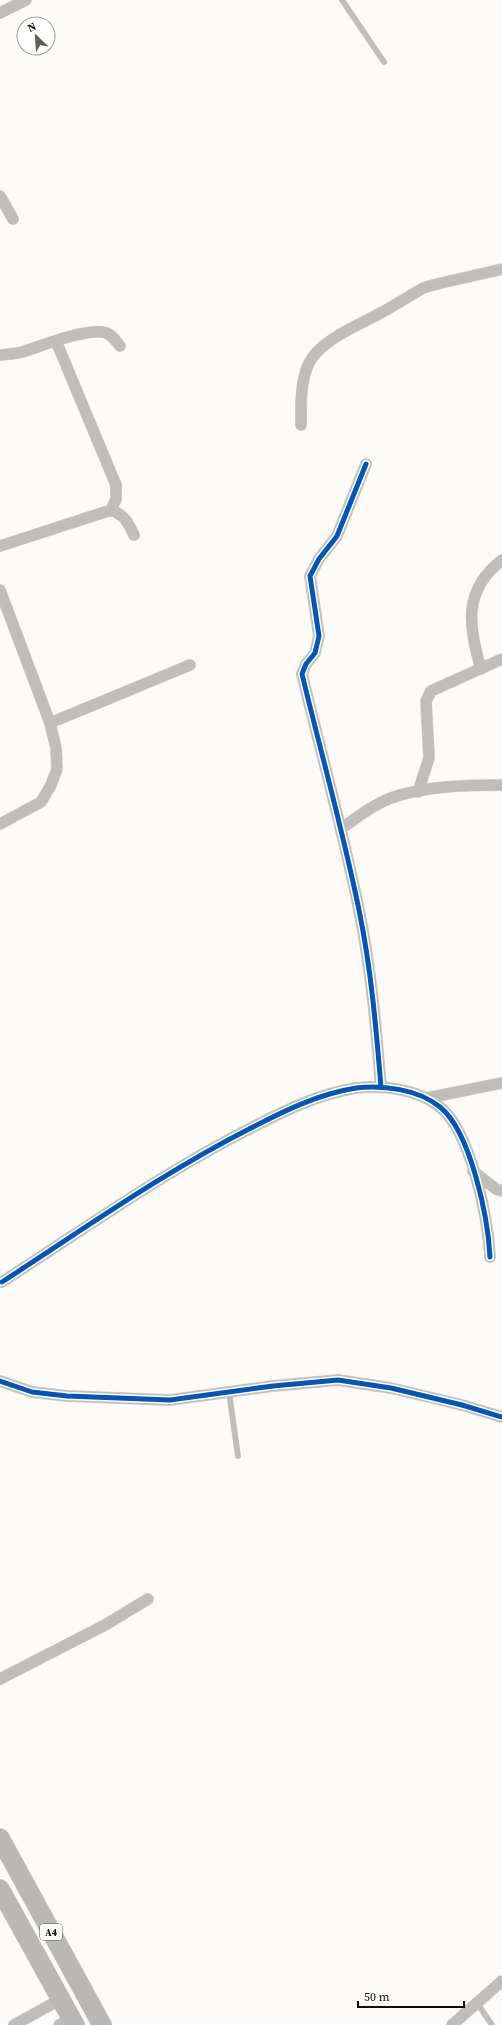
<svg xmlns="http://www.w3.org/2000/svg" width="502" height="2025" viewBox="0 0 502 2025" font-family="'Source Serif 4',serif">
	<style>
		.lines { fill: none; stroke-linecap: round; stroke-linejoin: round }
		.service-casing { stroke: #d6d5d2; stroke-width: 6 }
		.minor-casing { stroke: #d6d5d2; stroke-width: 12 }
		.trunk-casing { stroke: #d6d5d2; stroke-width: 20 }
		.service { stroke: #c0beba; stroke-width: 5.5 }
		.minor { stroke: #c0beba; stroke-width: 11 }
		.trunk { stroke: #bab8b4; stroke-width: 19 }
		.cycleway-casing { stroke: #fff; stroke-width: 8 }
		.cycleway { stroke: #0057b8; stroke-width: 5 }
		.labels { text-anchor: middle; stroke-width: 4; stroke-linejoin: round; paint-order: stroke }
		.shield { fill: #fff; stroke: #585550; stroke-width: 1 }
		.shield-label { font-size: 10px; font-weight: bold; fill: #100c05 }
	</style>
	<rect width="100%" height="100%" fill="#fdfbf8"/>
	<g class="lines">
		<g class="service-casing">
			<path id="service" d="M342,0L384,62
				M229,1392L238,1456
				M477,2003L492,2025"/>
		</g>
		<g class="minor-casing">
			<path id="minor" d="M0,13L26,0
				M0,196L13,219
				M56,341L116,485V499L111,510
				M0,355C7,354 15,354 22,352C42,346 83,329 103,332C111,333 115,340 120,346
				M301,425C301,405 300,382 309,363C321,339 362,324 384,311C397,304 410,296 423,288L437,284L502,269
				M366,464L337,536L319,559L310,576L319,636L315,653L306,664L302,674C321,753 343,831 359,910C371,968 376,1027 381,1087
				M0,546L111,510C125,515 128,523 134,535
				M0,590L50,723L56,748L57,769L51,785L41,802L0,824
				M481,669C469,626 462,591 502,560
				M50,723L190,665
				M418,792L429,758L426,701L431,691L502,659
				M341,829C357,817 373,805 391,798C424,786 468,785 502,785
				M427,1098L502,1083
				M473,1171L496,1189L502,1191
				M2,1282C84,1229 164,1172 251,1128C284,1111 318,1094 356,1088C383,1085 418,1089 440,1107C471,1132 488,1218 490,1257
				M0,1381L32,1392L67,1396L170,1400L273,1386L338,1380L391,1388L462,1405L502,1417
				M0,1679L105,1625L148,1599
				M14,2025L61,1999
				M59,2025L71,2019
				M452,2025L502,1981"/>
		</g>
		<g class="trunk-casing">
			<path id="trunk" d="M0,1838L102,2025
				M0,1889L75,2025"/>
		</g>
		<use href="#service" class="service"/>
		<use href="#minor" class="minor"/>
		<use href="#trunk" class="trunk"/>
		<g class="cycleway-casing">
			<path id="cycleway" d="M366,464L337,536L319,559L310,576L319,636L315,653L306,664L302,674C321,753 343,831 359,910C371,968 376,1027 381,1087
				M2,1282C84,1229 164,1172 251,1128C284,1111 318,1094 356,1088C383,1085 418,1089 440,1107C471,1132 488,1218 490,1257
				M0,1381L32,1392L67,1396L170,1400L273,1386L338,1380L391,1388L462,1405L502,1417"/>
		</g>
		<use href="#cycleway" class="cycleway"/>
	</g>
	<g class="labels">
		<rect class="shield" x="40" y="1924" width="22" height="16" rx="3"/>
		<g class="shield-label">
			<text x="51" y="1936">A4</text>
		</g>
	</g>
	<g transform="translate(36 36) rotate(335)"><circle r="19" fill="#ffffff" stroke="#9f9e9b"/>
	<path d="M0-3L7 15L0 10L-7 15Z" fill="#63605a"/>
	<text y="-6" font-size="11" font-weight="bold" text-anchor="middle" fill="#100c05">N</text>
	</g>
	<path d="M358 2001v6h106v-6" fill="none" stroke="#100c05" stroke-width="2"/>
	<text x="364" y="2001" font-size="12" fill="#100c05" stroke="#ffffff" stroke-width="3" paint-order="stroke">50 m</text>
</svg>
